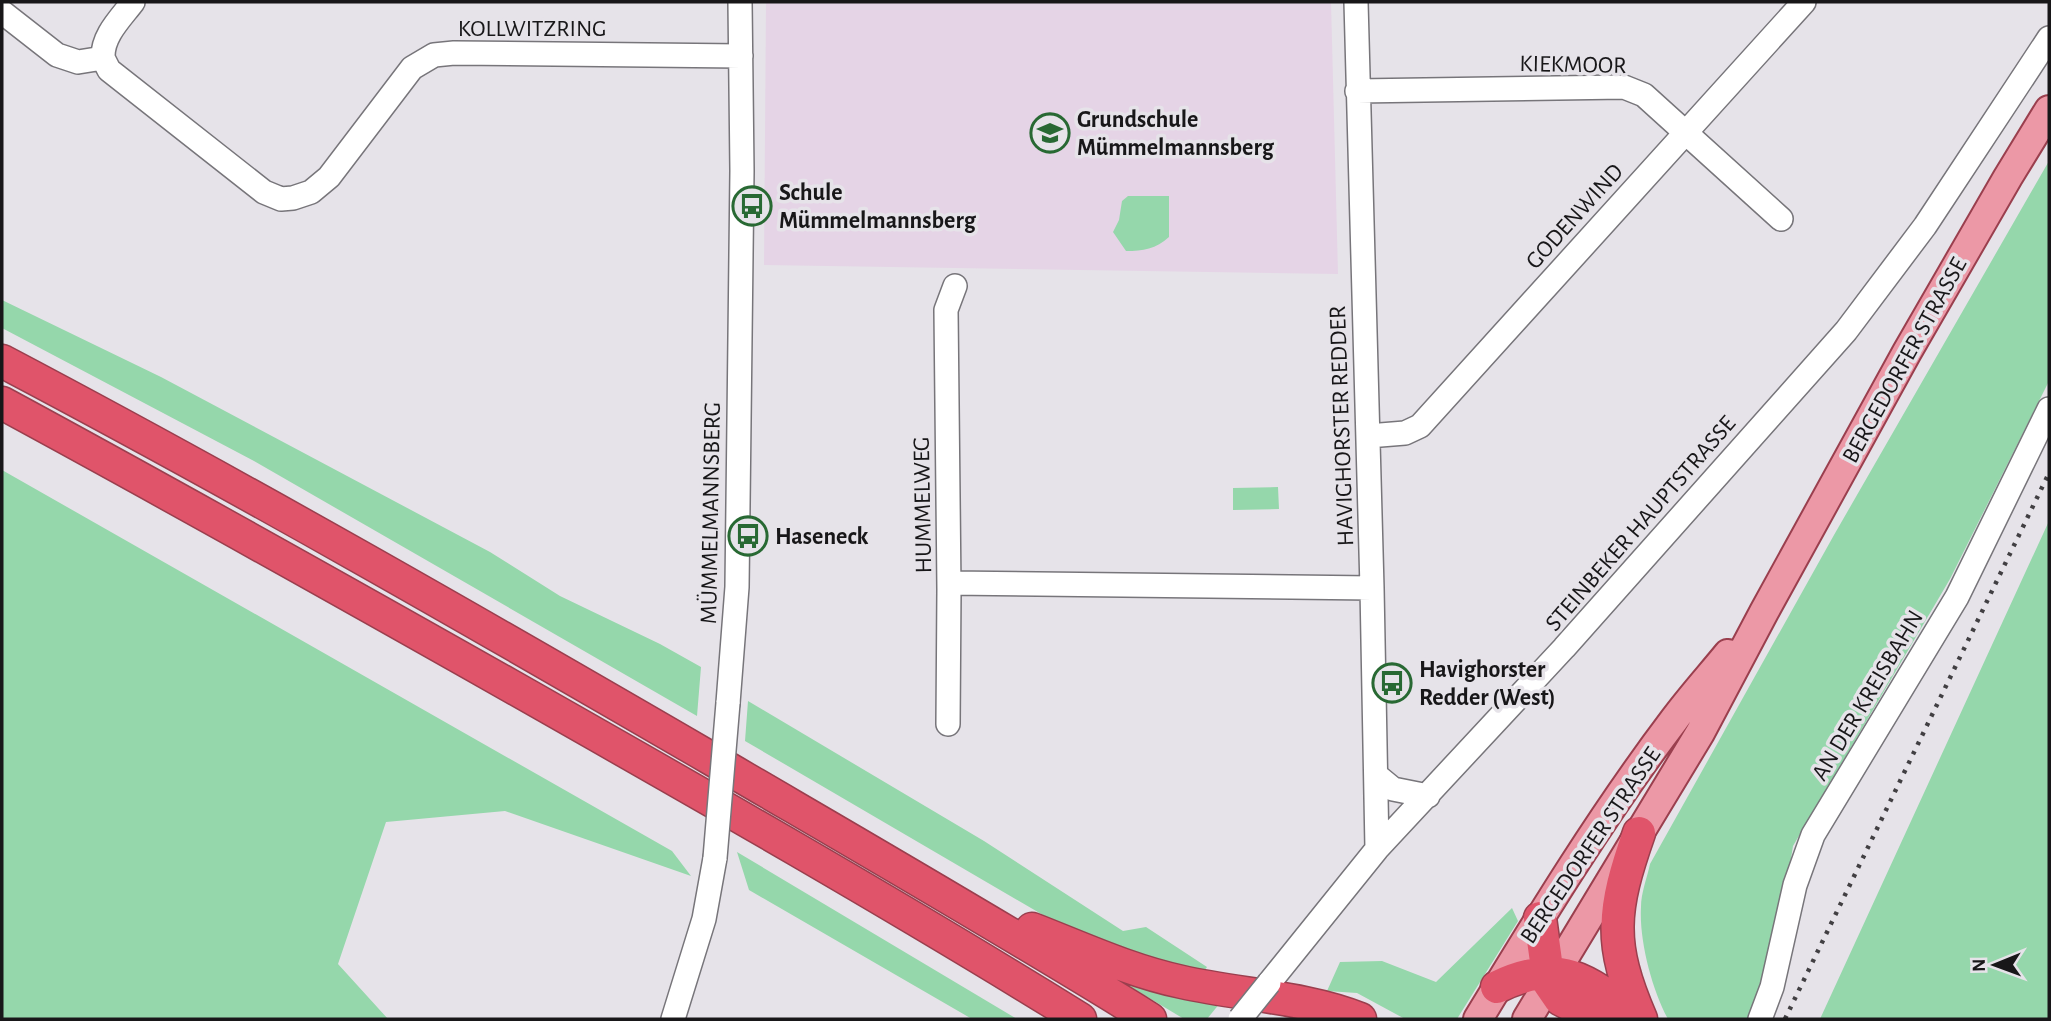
<svg xmlns="http://www.w3.org/2000/svg" width="2051" height="1021" viewBox="0 0 2051 1021" font-family="'Alegreya Sans',sans-serif">
	<style>
		.education { fill: #e5d4e6 }
		.green { fill: #95d7ab }
		.lines { fill: none; stroke-linecap: round; stroke-linejoin: round }
		.minor-casing { stroke: #77757a; stroke-width: 26 }
		.major-casing { stroke: #9a3f4e; stroke-width: 32 }
		.highway-casing { stroke: #9a3f4e; stroke-width: 35 }
		.minor { stroke: #fff; stroke-width: 23 }
		.major { stroke: #ec98a6; stroke-width: 28 }
		.highway { stroke: #e0546a; stroke-width: 32 }
		.rail { stroke: #413f42; stroke-width: 4.5; stroke-dasharray: 3.5 7; stroke-linecap: butt }
		.minor-bridge-casing { stroke: #77757a; stroke-width: 26; stroke-linecap: butt }
		.minor-bridge { stroke: #fff; stroke-width: 23 }
		.labels { text-anchor: middle; stroke-width: 7; stroke-linejoin: round; paint-order: stroke }
		.street-label { font-size: 24px; fill: #181719; stroke: #e6e3e9 }
		.poi-label { font-size: 24px; font-weight: bold; fill: #181719; stroke: #e6e3e9; text-anchor: start }
	</style>
	<rect width="100%" height="100%" fill="#e6e3e9"/>
	<path class="education" d="M766,2H1331L1338,274L764,265Z"/>
	<path class="green" d="M2049,161V381L1950,579L1793,846L1785,895L1761,995L1748,1019H1668C1652,990 1639,940 1641,907C1641,893 1647,878 1650,864L1834,535Z
		M1128,196H1169V237C1156,249 1143,251 1126,251L1113,232L1119,220L1122,201Z
		M2,300L161,377L490,552L560,596L660,644L701,667L697,716L254,461L2,328Z
		M2,470L672,851L691,876L505,811L386,822L338,964L388,1019H2Z
		M1278,487L1279,509L1233,510V488Z
		M2049,521V1019H1820Z
		M748,701L984,841L1123,931L1146,927L1207,967L1201,976L1130,956L1055,922L745,741Z
		M737,852L1017,1019H972L749,890Z
		M1512,908L1518,921L1457,1019H1405L1357,993L1327,991L1340,962L1382,961L1436,982Z
		M1116,978L1220,1003L1207,1019H1184Z"/>
	<g class="lines">
		<g class="minor-casing">
			<path id="minor" d="M1356,2L1372,588L1377,849
				M2,12L57,55L78,62L103,58L109,70L264,192L281,199L293,198L311,192L329,177L412,68L434,55L454,53L741,56
				M103,58C102,36 120,19 133,2
				M1357,91L1624,87L1644,95L1781,219
				M1368,436L1405,433L1420,426L1804,2
				M949,583L1372,588
				M728,703L737,587L742,171L740,2
				M948,724L949,589L946,310L955,286
				M1376,775L1393,789L1428,796
				M1269,983L1377,849L1564,648L1846,331L1925,226L2049,38
				M673,1019L704,919L715,858
				M1760,1019L1772,987L1795,885L1813,835L1957,597L2049,409"/>
		</g>
		<g class="major-casing">
			<path id="major" d="M1478,1019C1540,917 1602,815 1674,720C1691,697 1710,676 1728,654
				M1527,1019L1700,733L1764,612L1907,352L2008,177L2049,110"/>
		</g>
		<g class="highway-casing">
			<path id="highway" d="M2,361C241,487 476,622 710,758C857,844 1005,929 1150,1019
				M2,403C172,495 341,590 509,685C701,794 893,903 1080,1019
				M1639,833C1612,910 1608,943 1641,1019
				M1540,918L1549,983L1560,999L1598,1019
				M1032,929C1081,948 1130,971 1182,982C1239,995 1306,997 1360,1019
				M1497,987C1560,956 1589,981 1638,1019"/>
		</g>
		<use href="#minor" class="minor"/>
		<use href="#major" class="major"/>
		<use href="#highway" class="highway"/>
		<path class="rail" d="M1785,1019L2049,473"/>
		<g class="minor-bridge-casing">
			<path id="minor-bridge" d="M715,858L728,703
				M1240,1019L1269,983"/>
		</g>
		<use href="#minor-bridge" class="minor-bridge"/>
	</g>
	<defs>
		<g id="school-ring" transform="scale(2.0125)"><circle r="9.5" fill="#e6e3e9" stroke="#286933" stroke-width="1.5"/><path d="M0-5L7-2L0 1L-7-2ZM-4 1L0 2.5L4 1V4Q0 6-4 4Z" fill="#286933"/></g>
		<g id="bus-ring" transform="scale(2.0125)"><circle r="9.5" fill="#e6e3e9" stroke="#286933" stroke-width="1.5"/><path d="M-5-6H5V4H4V6H2V4H-2V6H-4V4H-5ZM-3.5-4V0h7V-4ZM-3.5 1.2v1.5H-2V1.2ZM2 1.2v1.5H3.5V1.2Z" fill="#286933"/></g>
	</defs>
	<g fill-rule="evenodd">
		<use href="#school-ring" x="1050" y="133"/>
		<use href="#bus-ring" x="752" y="206"/>
		<use href="#bus-ring" x="748" y="536"/>
		<use href="#bus-ring" x="1392" y="683"/>
	</g>
	<g class="labels">
		<g class="street-label">
			<text x="532" y="36">KOLLWITZRING</text>
			<text transform="translate(1573 64) rotate(1)" y="8">KIEKMOOR</text>
			<text transform="translate(1574 216) rotate(-48)" y="8">GODENWIND</text>
			<text transform="translate(1904 360) rotate(-61)" y="8">BERGEDORFER STRASSE</text>
			<text transform="translate(1341 426) rotate(-92)" y="8">HAVIGHORSTER REDDER</text>
			<text transform="translate(922 505) rotate(-91)" y="8">HUMMELWEG</text>
			<text transform="translate(710 513) rotate(-89)" y="8">MÜMMELMANNSBERG</text>
			<text transform="translate(1640 523) rotate(-49)" y="8">STEINBEKER HAUPTSTRASSE</text>
			<text transform="translate(1867 695) rotate(-59)" y="8">AN DER KREISBAHN</text>
			<text transform="translate(1590 845) rotate(-56)" y="8">BERGEDORFER STRASSE</text>
		</g>
		<g class="poi-label">
			<text x="1077" y="127">Grundschule<tspan x="1077" dy="28">Mümmelmannsberg</tspan></text>
			<text x="779" y="200">Schule<tspan x="779" dy="28">Mümmelmannsberg</tspan></text>
			<text x="775" y="544">Haseneck</text>
			<text x="1419" y="677">Havighorster<tspan x="1419" dy="28">Redder (West)</tspan></text>
		</g>
	</g>
	<rect width="2051" height="1021" fill="none" stroke="#181719" stroke-width="7"/>
	<g transform="translate(1995 965) rotate(269)" stroke="#e6e3e9" stroke-width="5" paint-order="stroke">
	<path d="M0-5L12 26L0 18L-12 26Z" fill="#181719"/>
	<text y="-10" font-size="19" font-weight="bold" text-anchor="middle" fill="#181719">N</text>
	</g>
</svg>
